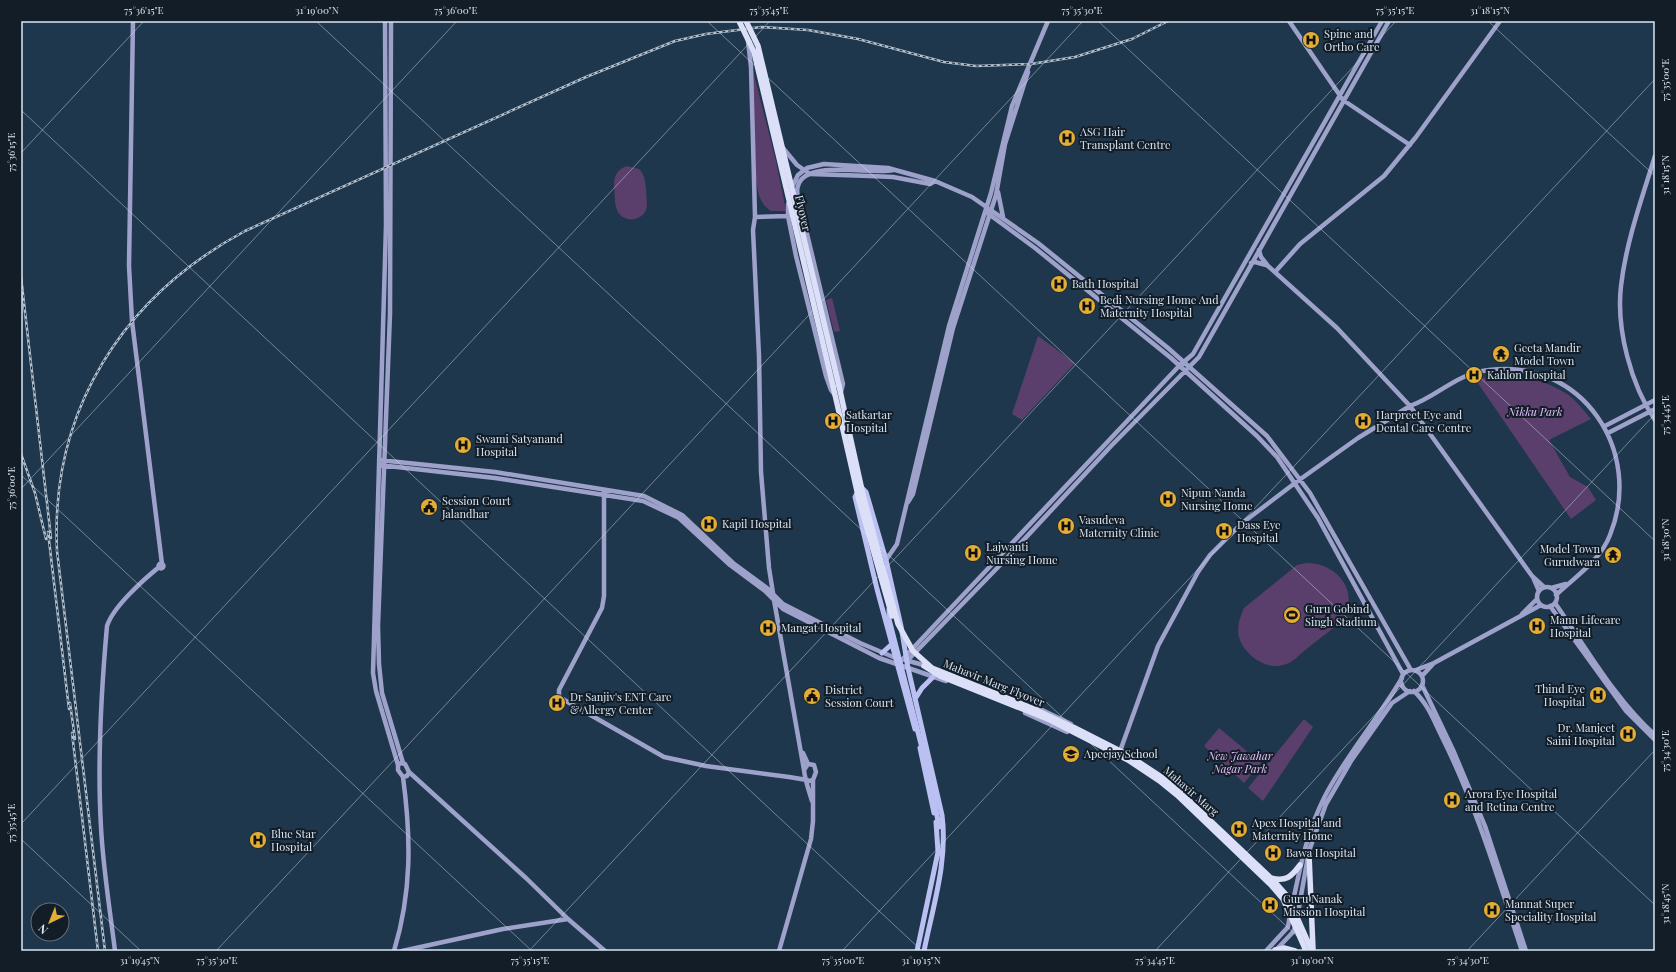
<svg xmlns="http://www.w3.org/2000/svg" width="1676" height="972" viewBox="0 0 1676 972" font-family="'Playfair Display',serif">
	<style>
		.green { fill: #5a3e6b }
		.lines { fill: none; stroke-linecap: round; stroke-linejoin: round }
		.secondary { stroke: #9ea2ca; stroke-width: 4.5 }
		.primary { stroke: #bbc0f3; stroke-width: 5 }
		.highway { stroke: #dcdff8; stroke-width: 5.5 }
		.rail-casing { stroke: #b0c0d0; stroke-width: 2.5 }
		.rail { stroke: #131d27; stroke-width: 1; stroke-dasharray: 3; stroke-linecap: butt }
		.secondary-bridge { stroke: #9ea2ca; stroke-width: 4.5 }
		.primary-bridge { stroke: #bbc0f3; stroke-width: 5 }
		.highway-bridge { stroke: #dcdff8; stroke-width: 5.5 }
		.ticks { fill: none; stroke: #d8e6f4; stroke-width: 1; stroke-opacity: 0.45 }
		.labels { text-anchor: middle; stroke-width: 4; stroke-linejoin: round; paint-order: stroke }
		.poi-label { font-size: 11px; fill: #d8e6f4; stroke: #131d27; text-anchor: start }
		.street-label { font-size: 11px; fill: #d8e6f4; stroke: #131d27 }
		.park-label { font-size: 11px; font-style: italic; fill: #e8c2ff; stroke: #131d27 }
		.neatline { fill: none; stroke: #d8e6f4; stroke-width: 1.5 }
		.ticks-label { font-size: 10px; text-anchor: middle; fill: #d8e6f4 }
	</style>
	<rect width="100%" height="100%" fill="#1f374c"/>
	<path class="green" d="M752,67L776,161L786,211H771C759,203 758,193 756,179Z
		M627,166L639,169C645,175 645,181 646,189C646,195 648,204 646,210C640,223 622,222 617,210C614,202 615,192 614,185C614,175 618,169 627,166Z
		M832,298L840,331L834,332L826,300Z
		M1038,336L1075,363L1022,420L1012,414Z
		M1496,376C1521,376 1546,380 1567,394C1576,400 1584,411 1591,419L1549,440L1570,477L1588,487L1596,500L1571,519L1475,379Z
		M1306,563C1329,562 1353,581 1348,606C1346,612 1343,617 1340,623C1328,632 1315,642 1303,652C1299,655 1294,661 1289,663C1273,671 1255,662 1245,649C1235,636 1237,623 1244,608L1297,565Z
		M1304,719L1313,727L1263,801L1248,788Z
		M1219,728L1261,763L1244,783L1204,746Z"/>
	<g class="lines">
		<path class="secondary" d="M133,21L129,266L132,321L162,564
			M385,21L386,225L373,673L376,691L398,765
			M391,21L390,314L378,626L379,664L382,693L403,763
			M1289,21L1343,100L1410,145
			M748,41L751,67L755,217
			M1655,156C1642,198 1626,242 1621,286C1616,329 1631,385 1655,420
			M870,176L893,177L930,184L935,181
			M792,187L798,175L807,168L824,164L888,168L935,181L972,197L1038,243L1168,348L1267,436L1310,493L1411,670
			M998,192L1003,217
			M788,204V216L796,256L826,376L831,390L834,394
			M986,212L1035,248L1171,358L1257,436L1277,457L1318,518L1403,674
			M1259,250L1261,257L1268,266L1337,328L1410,406L1532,576L1544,587
			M1251,263L1255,262L1266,265
			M1275,272L1300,244L1384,176L1416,137L1500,21
			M841,392L843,384L802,213C800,205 795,193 798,186C805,159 872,175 893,170
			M1605,426L1655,400
			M1608,433L1655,409
			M379,460L495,472L644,496L682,515L733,563L767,588L783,604L860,643L898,659
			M379,465L495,478L643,501L679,518L730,565L765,591L783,609L879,658L946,681
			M604,491V596L602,608L559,690V697L664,757L706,766L789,777L807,780L809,781L813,780L816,772L814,765L808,764L804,770C805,780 809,791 812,801
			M908,502L913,494L953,328L996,195L1005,144L1028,72
			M886,560L897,544L949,326L991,193L1012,106L1048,21
			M158.5 566a2.5 2.5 0 1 1 5 0a2.5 2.5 0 1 1-5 0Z
			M1533,577L1539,591
			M1537 597a10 10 0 1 1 20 0a10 10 0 1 1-20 0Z
			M1551,588L1566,584
			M773,593L769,568L761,472L759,356L753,230L755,217L788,216L802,213
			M774,600L804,770
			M1555,603C1585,646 1616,701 1655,735
			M1550,606L1626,711L1655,740
			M1522,614L1537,599
			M905,660L927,666
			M907,661L1004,561L1112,445L1199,357L1389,21
			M899,663L1179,366L1193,354L1382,21
			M1416,670L1434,663L1541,605
			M1401 681a11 11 0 1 1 22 0a11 11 0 1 1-22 0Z
			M1422,676L1433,664
			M1422,685L1454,752L1485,826L1526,951
			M1414,691C1428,704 1434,721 1442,737C1476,805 1498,879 1522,951
			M1038,708L1071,724
			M1025,713L1067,732
			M803,753L808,764
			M1119,754L1158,646L1198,572L1210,555L1241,524L1295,483L1358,438L1410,406C1440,395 1455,374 1489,370C1582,358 1644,451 1610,535C1600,561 1576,576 1556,595
			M409,772L407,776L403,777L398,770V765L401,763L405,764L409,772L526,878L568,919L605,951
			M1292,906C1300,868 1307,831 1325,796C1347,754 1378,719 1402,678
			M1297,918L1309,851L1326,804L1351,761L1392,703L1410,691
			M1276,950L1293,932L1296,925
			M115,951C110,910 103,868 101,827C97,759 101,693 107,626C113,607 143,580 159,567
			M394,951C412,892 411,837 403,777
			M402,951L503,929L568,919
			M779,951L811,839L813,821V780
			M1266,951L1288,927L1290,914"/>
		<path class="primary" d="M862,488L866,492L886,560L901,626L908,668L942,815C948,861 933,906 924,951
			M858,491L855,497L877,589L915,729
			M882,653L892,644
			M915,699L922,688L933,677
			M920,748L934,813
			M917,951L938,852L936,822"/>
		<path class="highway" d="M833,386L859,500
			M839,386L864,499
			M924,666L940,676L1050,720L1128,760L1161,782L1177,795L1271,885L1283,899L1306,951
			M1073,727L1128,755L1163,778L1180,792L1274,881L1288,897L1312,951
			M1309,854L1313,949
			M1271,878C1286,882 1291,877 1300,865
			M1275,950L1284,948L1295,951"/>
		<g class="rail-casing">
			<path id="rail" d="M21,277L51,538
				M21,454L35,493L46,539
				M48,532L69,709
				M70,703L75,739
				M72,733L98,951
				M105,951L57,551C50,410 123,297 245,231L586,77L675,41L706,34L761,27L808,30L858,39L944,62L976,66L1031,64L1075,57L1132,39L1168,21"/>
		</g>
		<use href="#rail" class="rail"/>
		<path class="secondary-bridge" d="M783,148L797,165L810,174L870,176"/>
		<path class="primary-bridge" d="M889,609V619L932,787L939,827"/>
		<path class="highway-bridge" d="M739,21L754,52L833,386
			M746,21L758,46L764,71L839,386
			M864,499L898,624L913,651L932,668L1034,709L1070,726
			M859,500L892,616"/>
	</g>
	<path class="ticks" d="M316,21L1313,951M707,21L1655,905M1098,21L1655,541M1488,21L1655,176M21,110L922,951M21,153L144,21M21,475L532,951M21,489L457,21M21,824L770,21M21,839L141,951M216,951L1083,21M529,951L1396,21M842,951L1655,79M1155,951L1655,414M1467,951L1655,750"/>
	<defs>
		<g id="hospital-disc" transform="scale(0.9)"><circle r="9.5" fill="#e3ae35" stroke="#131d27"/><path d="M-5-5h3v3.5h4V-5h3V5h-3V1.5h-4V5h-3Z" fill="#111"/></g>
		<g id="temple-disc" transform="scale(0.9)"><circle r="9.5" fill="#e3ae35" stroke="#131d27"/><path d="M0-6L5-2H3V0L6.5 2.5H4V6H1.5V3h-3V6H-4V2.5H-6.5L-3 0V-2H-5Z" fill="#111"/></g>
		<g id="civic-disc" transform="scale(0.9)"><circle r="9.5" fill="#e3ae35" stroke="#131d27"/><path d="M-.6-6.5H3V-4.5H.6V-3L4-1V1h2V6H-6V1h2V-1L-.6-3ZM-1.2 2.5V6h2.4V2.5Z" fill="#111"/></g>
		<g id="stadium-disc" transform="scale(0.9)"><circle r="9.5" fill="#e3ae35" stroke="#131d27"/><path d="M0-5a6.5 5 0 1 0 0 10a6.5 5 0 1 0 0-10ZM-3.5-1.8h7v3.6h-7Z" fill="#111"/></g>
		<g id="school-disc" transform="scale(0.9)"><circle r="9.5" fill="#e3ae35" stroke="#131d27"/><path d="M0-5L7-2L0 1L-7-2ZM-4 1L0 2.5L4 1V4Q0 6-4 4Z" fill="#111"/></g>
	</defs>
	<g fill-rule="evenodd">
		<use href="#hospital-disc" x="1311" y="40"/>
		<use href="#hospital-disc" x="1067" y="138"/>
		<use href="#hospital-disc" x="1059" y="284"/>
		<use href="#hospital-disc" x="1087" y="306"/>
		<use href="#temple-disc" x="1501" y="354"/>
		<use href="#hospital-disc" x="1474" y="375"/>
		<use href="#hospital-disc" x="833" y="421"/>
		<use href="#hospital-disc" x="1363" y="421"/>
		<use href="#hospital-disc" x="463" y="445"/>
		<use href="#hospital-disc" x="1168" y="499"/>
		<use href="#civic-disc" x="429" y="507"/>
		<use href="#hospital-disc" x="709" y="524"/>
		<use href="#hospital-disc" x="1066" y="526"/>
		<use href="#hospital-disc" x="1224" y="531"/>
		<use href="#hospital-disc" x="973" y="553"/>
		<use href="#temple-disc" x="1613" y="555"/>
		<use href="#stadium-disc" x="1292" y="615"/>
		<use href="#hospital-disc" x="1537" y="626"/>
		<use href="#hospital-disc" x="768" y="628"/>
		<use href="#hospital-disc" x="1598" y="695"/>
		<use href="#civic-disc" x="812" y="696"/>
		<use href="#hospital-disc" x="557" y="703"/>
		<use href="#hospital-disc" x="1628" y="734"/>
		<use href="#school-disc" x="1071" y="754"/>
		<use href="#hospital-disc" x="1452" y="800"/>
		<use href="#hospital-disc" x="1239" y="829"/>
		<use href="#hospital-disc" x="258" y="840"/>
		<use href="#hospital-disc" x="1273" y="853"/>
		<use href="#hospital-disc" x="1270" y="905"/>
		<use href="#hospital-disc" x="1492" y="910"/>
	</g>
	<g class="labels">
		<g class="poi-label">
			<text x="1324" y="38">Spine and<tspan x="1324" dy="13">Ortho Care</tspan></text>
			<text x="1080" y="136">ASG Hair<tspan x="1080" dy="13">Transplant Centre</tspan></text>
			<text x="1072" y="288">Bath Hospital</text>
			<text x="1100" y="304">Bedi Nursing Home And<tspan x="1100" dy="13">Maternity Hospital</tspan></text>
			<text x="1514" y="352">Geeta Mandir<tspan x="1514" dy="13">Model Town</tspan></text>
			<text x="1487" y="379">Kahlon Hospital</text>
			<text x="846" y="419">Satkartar<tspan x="846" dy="13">Hospital</tspan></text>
			<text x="1376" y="419">Harpreet Eye and<tspan x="1376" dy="13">Dental Care Centre</tspan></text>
			<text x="476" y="443">Swami Satyanand<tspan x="476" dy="13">Hospital</tspan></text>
			<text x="1181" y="497">Nipun Nanda<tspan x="1181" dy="13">Nursing Home</tspan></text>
			<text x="442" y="505">Session Court<tspan x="442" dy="13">Jalandhar</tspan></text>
			<text x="1079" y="524">Vasudeva<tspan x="1079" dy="13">Maternity Clinic</tspan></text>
			<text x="722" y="528">Kapil Hospital</text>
			<text x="1237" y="529">Dass Eye<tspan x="1237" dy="13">Hospital</tspan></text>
			<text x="986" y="551">Lajwanti<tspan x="986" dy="13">Nursing Home</tspan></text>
			<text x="1600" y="553" text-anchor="end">Model Town<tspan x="1600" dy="13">Gurudwara</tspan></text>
			<text x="1305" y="613">Guru Gobind<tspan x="1305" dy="13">Singh Stadium</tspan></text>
			<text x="1550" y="624">Mann Lifecare<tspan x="1550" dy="13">Hospital</tspan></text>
			<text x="781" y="632">Mangat Hospital</text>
			<text x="1585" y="693" text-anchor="end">Thind Eye<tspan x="1585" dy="13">Hospital</tspan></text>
			<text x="825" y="694">District<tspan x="825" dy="13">Session Court</tspan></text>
			<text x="570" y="701">Dr Sanjiv's ENT Care<tspan x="570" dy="13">&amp; Allergy Center</tspan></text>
			<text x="1615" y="732" text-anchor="end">Dr. Manjeet<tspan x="1615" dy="13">Saini Hospital</tspan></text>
			<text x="1084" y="758">Apeejay School</text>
			<text x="1465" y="798">Arora Eye Hospital<tspan x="1465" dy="13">and Retina Centre</tspan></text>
			<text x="1252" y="827">Apex Hospital and<tspan x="1252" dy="13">Maternity Home</tspan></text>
			<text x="271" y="838">Blue Star<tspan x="271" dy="13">Hospital</tspan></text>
			<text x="1286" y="857">Bawa Hospital</text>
			<text x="1283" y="903">Guru Nanak<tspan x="1283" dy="13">Mission Hospital</tspan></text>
			<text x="1505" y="908">Mannat Super<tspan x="1505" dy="13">Speciality Hospital</tspan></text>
		</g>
		<g class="street-label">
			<text transform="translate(803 213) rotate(77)" y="4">Flyover</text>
			<text transform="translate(994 683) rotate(22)" y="4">Mahavir Marg Flyover</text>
			<text transform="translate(1191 791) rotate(41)" y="4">Mahavir Marg</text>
		</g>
		<g class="park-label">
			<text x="1535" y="416">Nikku Park</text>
			<text x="1240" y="760">New Jawahar<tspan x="1240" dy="13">Nagar Park</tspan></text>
		</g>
	</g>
	<rect width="1676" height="972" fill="none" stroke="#131d27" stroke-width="44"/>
	<g transform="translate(50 922) rotate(223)"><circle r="19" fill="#131d27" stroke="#626d79"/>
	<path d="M0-3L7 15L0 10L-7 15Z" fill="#e3ae35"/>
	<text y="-6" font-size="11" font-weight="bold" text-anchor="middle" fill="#d8e6f4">N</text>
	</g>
	<rect x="22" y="22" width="1632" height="928" class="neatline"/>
	<g class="ticks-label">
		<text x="144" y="14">75°36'15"E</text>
		<text x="317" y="14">31°19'00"N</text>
		<text x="456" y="14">75°36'00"E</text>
		<text x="769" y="14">75°35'45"E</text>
		<text x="1082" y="14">75°35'30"E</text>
		<text x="1395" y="14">75°35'15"E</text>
		<text x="1490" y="14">31°18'15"N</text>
		<text transform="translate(1665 80) rotate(-90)" y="4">75°35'00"E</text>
		<text transform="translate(11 152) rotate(-90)" y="4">75°36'15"E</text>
		<text transform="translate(1665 175) rotate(-90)" y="4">31°18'15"N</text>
		<text transform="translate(1665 415) rotate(-90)" y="4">75°34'45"E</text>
		<text transform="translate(11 488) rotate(-90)" y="4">75°36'00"E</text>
		<text transform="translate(1665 540) rotate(-90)" y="4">31°18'30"N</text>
		<text transform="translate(1665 751) rotate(-90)" y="4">75°34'30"E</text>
		<text transform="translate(11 823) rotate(-90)" y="4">75°35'45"E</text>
		<text transform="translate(1665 904) rotate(-90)" y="4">31°18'45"N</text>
		<text x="140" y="964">31°19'45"N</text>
		<text x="217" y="964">75°35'30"E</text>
		<text x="530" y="964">75°35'15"E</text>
		<text x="843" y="964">75°35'00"E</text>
		<text x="921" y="964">31°19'15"N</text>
		<text x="1155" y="964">75°34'45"E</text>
		<text x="1312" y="964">31°19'00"N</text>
		<text x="1468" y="964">75°34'30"E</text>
	</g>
</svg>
